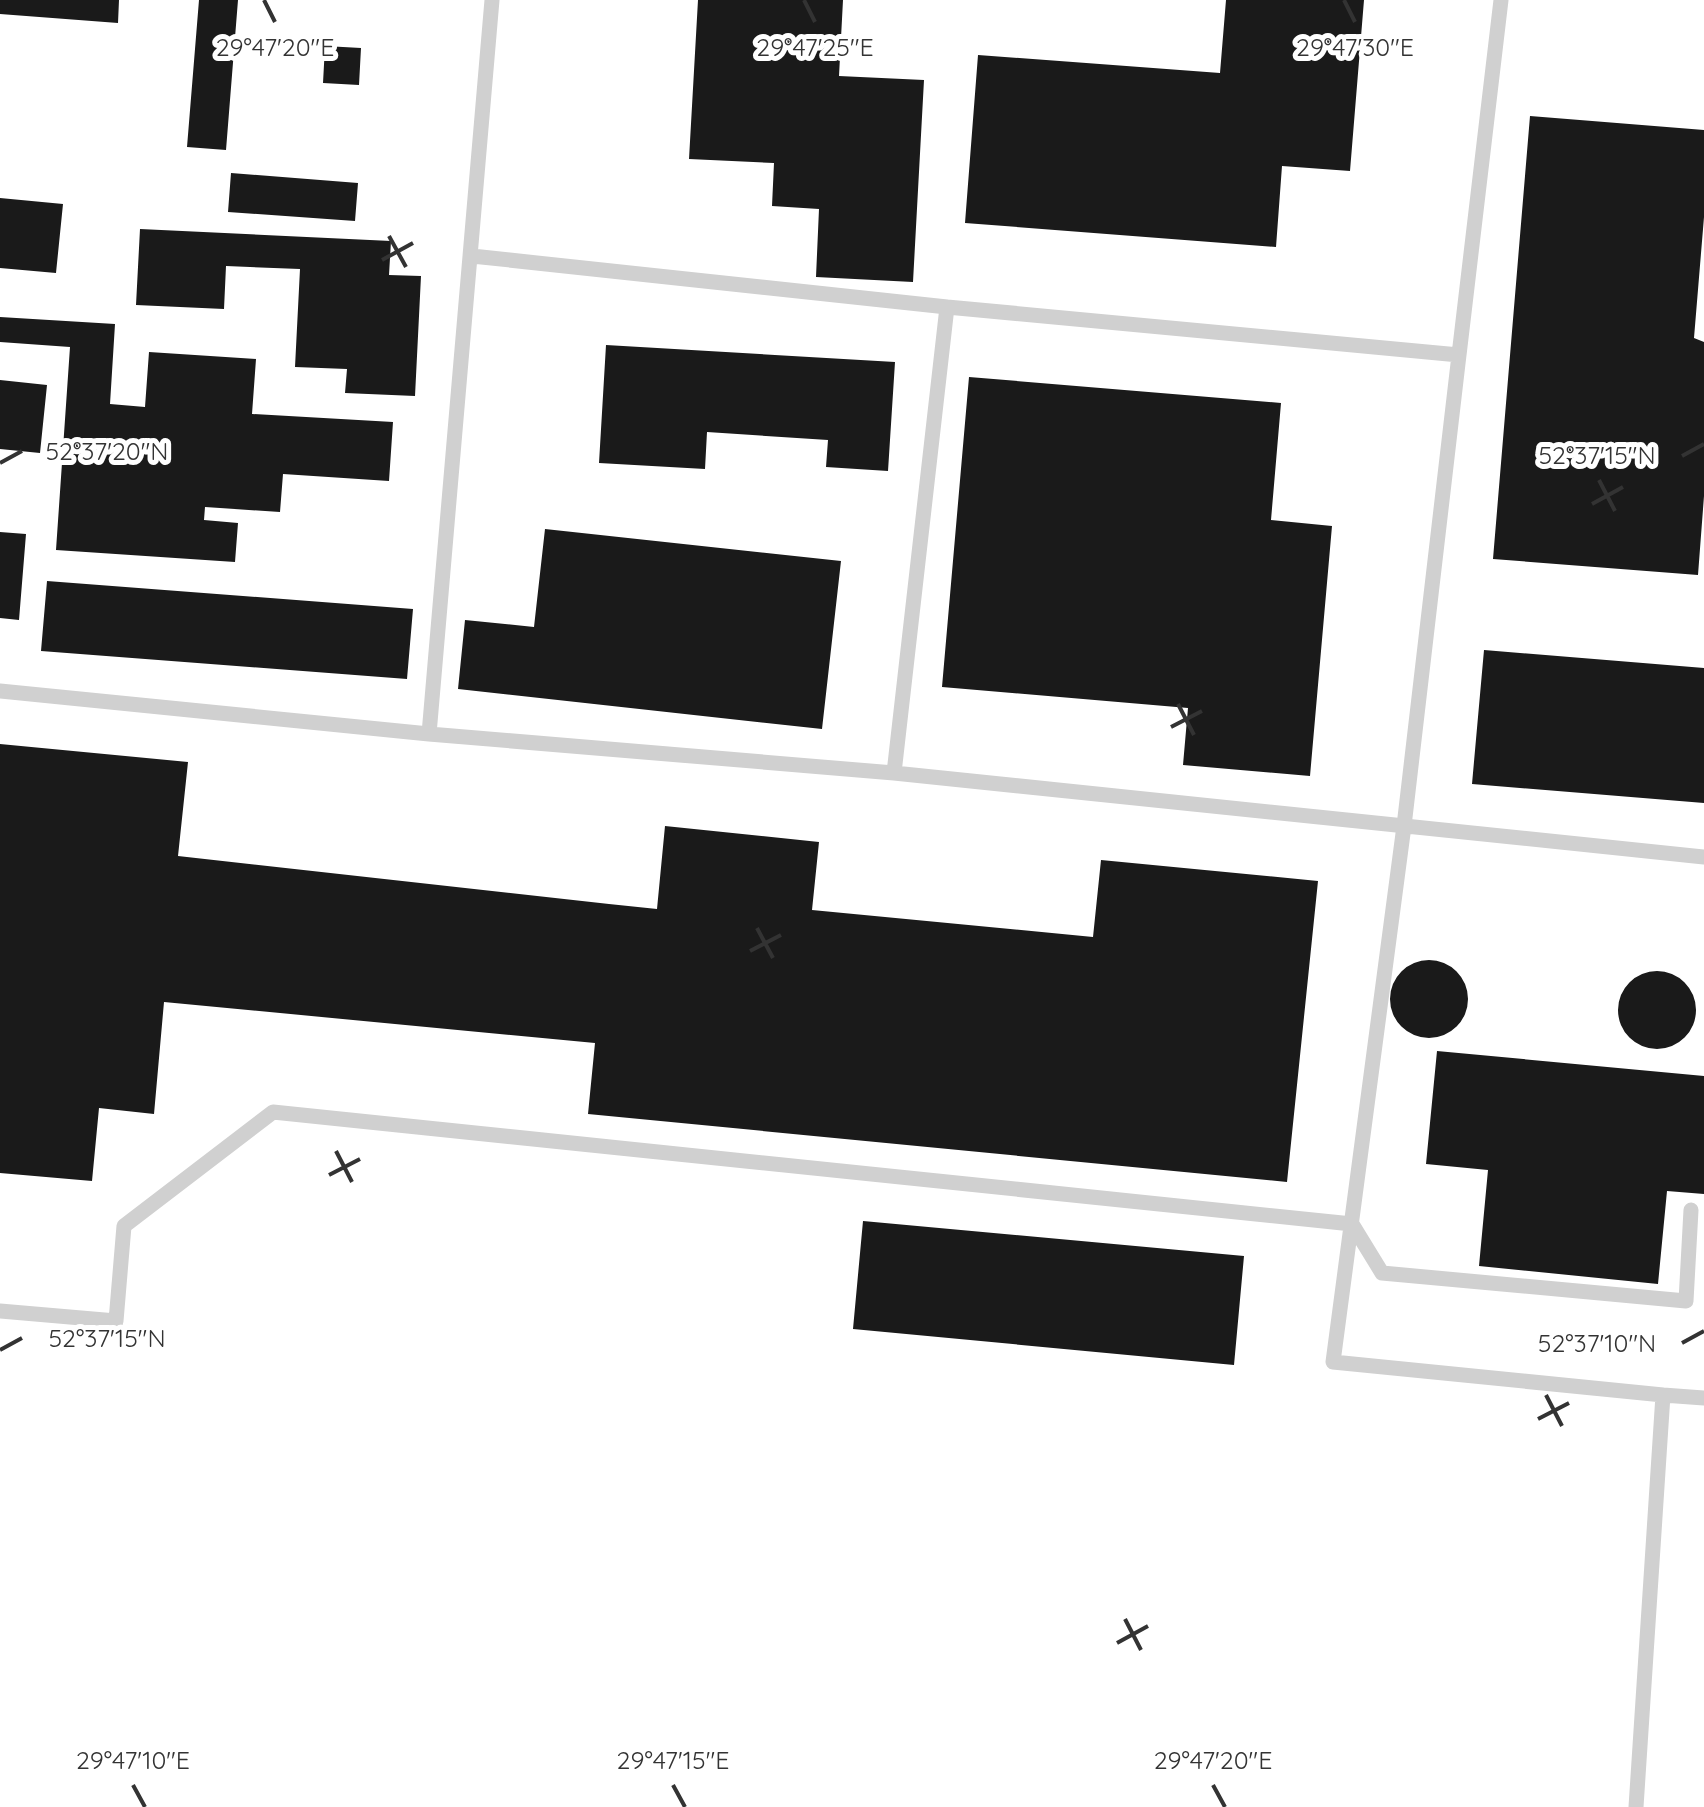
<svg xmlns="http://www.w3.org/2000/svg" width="1704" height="1807" viewBox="0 0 1704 1807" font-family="Quicksand,sans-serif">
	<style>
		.building { fill: #1a1a1a }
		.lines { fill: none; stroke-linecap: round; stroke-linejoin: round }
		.lane { stroke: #d0d0d0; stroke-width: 15 }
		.ticks { fill: none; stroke: #333; stroke-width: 4 }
		.ticks-label { font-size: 25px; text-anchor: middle; fill: #333; stroke: #fff; stroke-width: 10; stroke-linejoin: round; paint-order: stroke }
	</style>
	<rect width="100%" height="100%" fill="#fff"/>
	<path class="building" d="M0,0H119L118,23L0,14Z
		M199,0H238L226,150L187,147Z
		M698,0H843L839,76L924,80L913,282L816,277L819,209L772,206L774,163L689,159Z
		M1226,0H1364L1350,171L1282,166L1276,247L965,223L978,55L1220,73Z
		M325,46L361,48L359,85L323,83Z
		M1530,116L1704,130V217L1694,338L1704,342V496L1698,575L1493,559Z
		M231,173L358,183L355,221L228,212Z
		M0,198L63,204L56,273L0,268Z
		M140,229L391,241L389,275L421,276L415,396L345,393L347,369L295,367L300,269L226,266L224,309L136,305Z
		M0,317L115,324L110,404L145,407L149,352L256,359L252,414L393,422L389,481L283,474L280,512L205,507L204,520L238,523L235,562L56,550L70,347L0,342Z
		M606,345L895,362L888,471L826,467L828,440L707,432L705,469L599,463Z
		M969,377L1281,403L1271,520L1332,526L1310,776L1183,765L1188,708L942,687Z
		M0,380L47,385L40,453L0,449Z
		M545,529L841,561L822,729L458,689L465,620L534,627Z
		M0,532L26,534L19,620L0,618Z
		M47,581L413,609L407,679L41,651Z
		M1484,650L1704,668V803L1472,784Z
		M0,744L188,762L178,856L609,904L657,909L665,826L819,842L812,910L1093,937L1101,860L1318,881L1287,1182L588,1114L595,1043L164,1002L154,1114L99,1108L92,1181L0,1173Z
		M1390 999a39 39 0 1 1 78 0a39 39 0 1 1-78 0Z
		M1618 1010a39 39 0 1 1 78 0a39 39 0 1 1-78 0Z
		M1437,1051L1704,1076V1194L1667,1191L1658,1284L1479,1266L1488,1170L1426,1164Z
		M863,1221L1244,1256L1234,1365L853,1329Z"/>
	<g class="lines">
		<path class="lane" d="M472,256L947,307
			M1459,355L1501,0
			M0,691L429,734L894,773
			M429,734L492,0
			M0,1311L116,1321L124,1226L273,1112L1352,1224L1382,1273L1686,1301L1691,1210
			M1663,1395L1333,1362L1404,826L1459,355L947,307L894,773L1704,857
			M1636,1807L1663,1395L1704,1398"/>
	</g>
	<path class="ticks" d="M264,0L275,22M804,0L815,22M1344,0L1355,22M389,236L406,267M382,260L413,243M1682,456L1704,444M0,463L22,451M1599,480L1615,511M1592,504L1623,487M1178,704L1194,735M1171,727L1202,711M757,928L773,958M750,951L781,935M336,1151L352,1182M329,1175L360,1159M1682,1343L1704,1331M0,1350L22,1338M1546,1395L1562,1426M1538,1419L1569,1403M1125,1619L1141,1650M1117,1643L1148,1626M133,1785L145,1807M673,1785L685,1807M1213,1785L1225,1807"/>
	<g class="ticks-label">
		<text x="275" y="56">29°47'20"E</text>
		<text x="815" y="56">29°47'25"E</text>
		<text x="1355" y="56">29°47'30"E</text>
		<text x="107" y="460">52°37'20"N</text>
		<text x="1597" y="464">52°37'15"N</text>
		<text x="107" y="1347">52°37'15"N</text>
		<text x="1597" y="1352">52°37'10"N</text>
		<text x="133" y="1769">29°47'10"E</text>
		<text x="673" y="1769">29°47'15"E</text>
		<text x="1213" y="1769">29°47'20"E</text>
	</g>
</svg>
